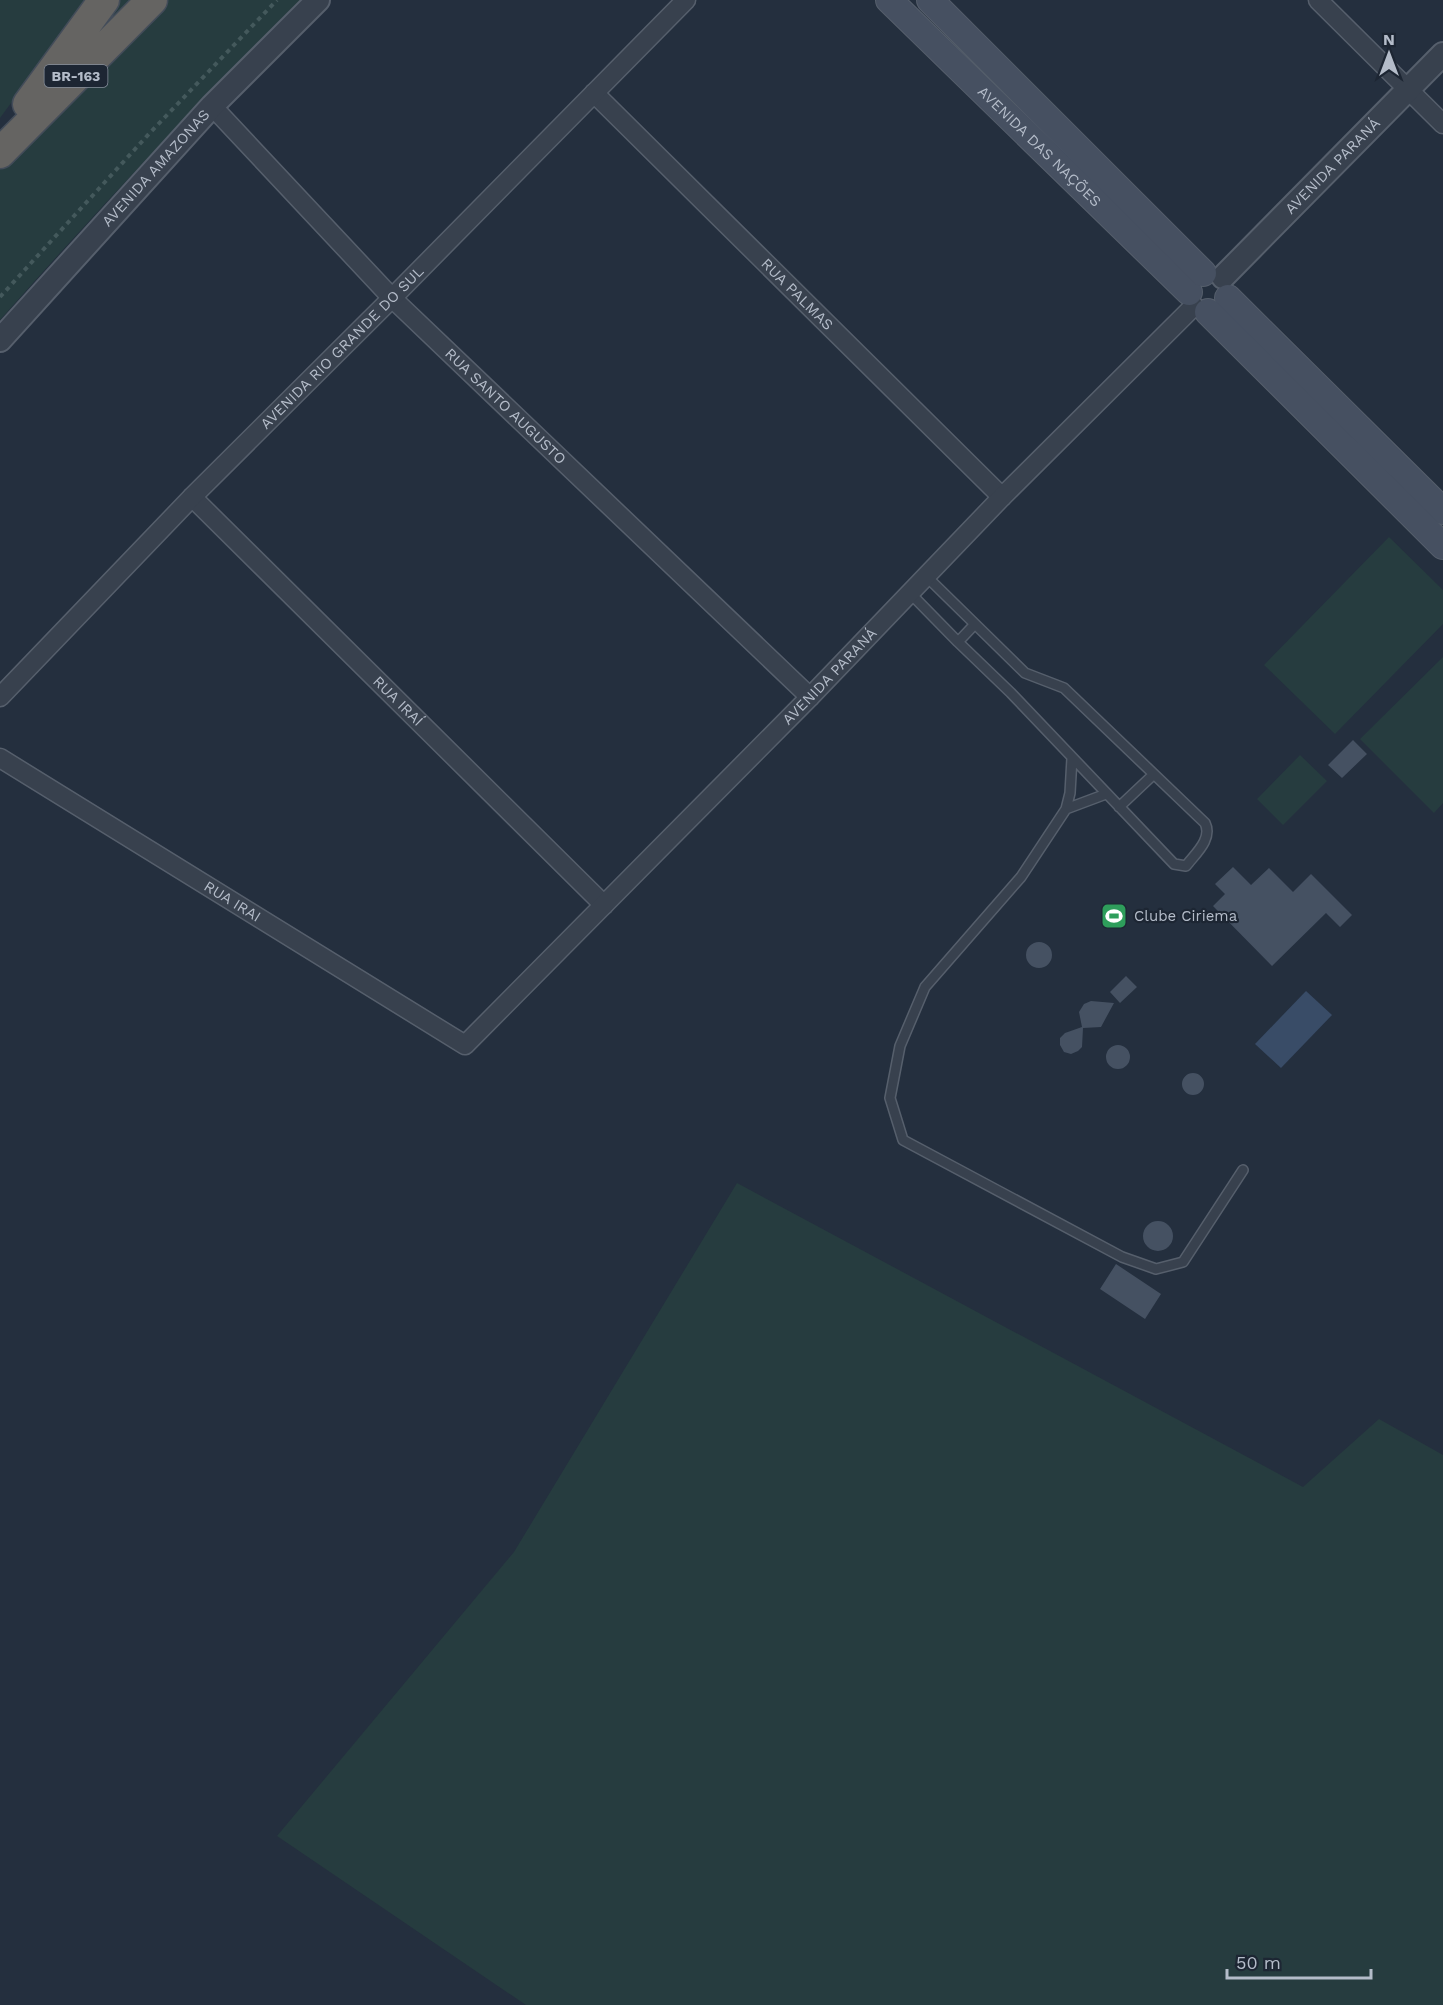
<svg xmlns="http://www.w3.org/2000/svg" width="1443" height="2005" viewBox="0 0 1443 2005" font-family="'Work Sans',sans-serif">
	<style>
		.green { fill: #263c3f }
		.water { fill: #394c67 }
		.building { fill: #455162 }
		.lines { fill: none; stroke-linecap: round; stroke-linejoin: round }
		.service-casing { stroke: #565f6c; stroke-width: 12 }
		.minor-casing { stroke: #565f6c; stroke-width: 21 }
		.tertiary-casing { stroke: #565f6c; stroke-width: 26 }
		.secondary-casing { stroke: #565f6c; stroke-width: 28 }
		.trunk-casing { stroke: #434c59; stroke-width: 33 }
		.path { stroke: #44595c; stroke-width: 4; stroke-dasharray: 4.5 4.5; stroke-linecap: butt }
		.service { stroke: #38414e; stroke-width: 9 }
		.minor { stroke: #38414e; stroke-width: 18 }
		.tertiary { stroke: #38414e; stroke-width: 22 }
		.secondary { stroke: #465061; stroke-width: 26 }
		.trunk { stroke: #656462; stroke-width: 30 }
		.labels { text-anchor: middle; stroke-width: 4.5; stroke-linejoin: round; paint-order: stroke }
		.shield { fill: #1d2633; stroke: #878f9c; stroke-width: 1.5 }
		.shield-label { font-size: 14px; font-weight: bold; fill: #b4bcc9 }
		.street-label { font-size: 15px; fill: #b4bcc9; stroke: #1d2633 }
		.poi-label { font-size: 15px; fill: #b4bcc9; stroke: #1d2633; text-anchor: start }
	</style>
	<rect width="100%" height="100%" fill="#242f3e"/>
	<path class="green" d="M0,0H87L0,118Z
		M117,0H135L77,60Z
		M165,0H300C197,104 97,210 0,320V164Z
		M1389,537L1443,590V624L1335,734L1264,665Z
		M1443,657V803L1434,813L1360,739Z
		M1300,755L1327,781L1283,825L1257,799Z
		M737,1183L1303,1487L1379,1419L1443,1455V2005H526L277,1836L514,1552Z"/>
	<path class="water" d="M1306,991L1332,1015L1281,1068L1255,1044Z"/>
	<path class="building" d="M1353,740L1367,754L1342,778L1328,765Z
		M1233,867L1251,885L1269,868L1293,892L1311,874L1352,915L1340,927L1326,913L1272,966L1213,906L1225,894L1215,884Z
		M1026 955a13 13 0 1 1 26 0a13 13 0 1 1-26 0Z
		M1126,976L1137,987L1120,1003L1110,992Z
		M1091,1001L1114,1003L1101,1027L1083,1028L1082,1047L1078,1051L1071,1054L1064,1052L1060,1045V1038L1065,1033L1082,1027L1079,1012L1084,1004Z
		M1106 1057a12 12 0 1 1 24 0a12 12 0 1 1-24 0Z
		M1182 1084a11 11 0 1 1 22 0a11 11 0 1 1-22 0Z
		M1143 1236a15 15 0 1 1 30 0a15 15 0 1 1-30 0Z
		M1116,1264L1161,1294L1145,1319L1100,1289Z"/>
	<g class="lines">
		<g class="service-casing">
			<path id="service" d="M910,593L958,642L1011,693L1174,864L1186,866C1195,854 1213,839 1205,823L1064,688L1025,673L926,576
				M958,642L975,624
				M1072,758L1070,793L1066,809L1021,877L925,987L900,1046L890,1098L903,1140L1122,1257L1156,1269L1183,1262L1243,1170
				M1119,807L1154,774
				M1066,809L1106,794"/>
		</g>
		<g class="minor-casing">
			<g id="minor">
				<path d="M1318,0L1443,124"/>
				<path id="s1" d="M594,93L1002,497"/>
				<path id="s2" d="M212,106L392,298L810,697"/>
				<path id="s3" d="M192,497L604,905"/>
				<path id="s4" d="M0,697L192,497L392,298L686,0"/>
				<path id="s5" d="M0,758L465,1045L810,697L1002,497L1194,306"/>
			</g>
		</g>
		<g class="tertiary-casing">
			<g id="tertiary">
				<path id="s6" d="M1223,277L1443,54"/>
				<path id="s7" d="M0,340L212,106L318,0"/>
			</g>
		</g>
		<g class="secondary-casing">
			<g id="secondary">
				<path id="s8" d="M889,0L1189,292"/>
				<path d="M930,0L1203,273"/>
				<path d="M1228,298L1443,511"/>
				<path d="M1208,312L1443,546"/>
			</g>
		</g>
		<g class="trunk-casing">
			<path id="trunk" d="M28,104L104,0
				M0,153L152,0"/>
		</g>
		<path class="path" d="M0,297L147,136L277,0"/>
		<use href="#service" class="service"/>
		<use href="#minor" class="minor"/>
		<use href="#tertiary" class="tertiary"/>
		<use href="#secondary" class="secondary"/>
		<use href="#trunk" class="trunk"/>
	</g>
	<defs>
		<g id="stadium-square" transform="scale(1.35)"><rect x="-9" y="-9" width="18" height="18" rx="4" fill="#2e9e5b" stroke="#1d2633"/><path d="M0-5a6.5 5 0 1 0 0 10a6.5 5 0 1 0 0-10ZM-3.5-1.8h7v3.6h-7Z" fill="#fff"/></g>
	</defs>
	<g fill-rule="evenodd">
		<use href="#stadium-square" x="1114" y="916"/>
	</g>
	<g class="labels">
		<rect class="shield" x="44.5" y="65" width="63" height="22" rx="4.5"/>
		<g class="shield-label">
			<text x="76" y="81">BR-163</text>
		</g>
		<g class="street-label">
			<text dy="5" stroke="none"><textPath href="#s8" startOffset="210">AVENIDA DAS NAÇÕES</textPath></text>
			<text dy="5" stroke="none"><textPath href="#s6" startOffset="156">AVENIDA PARANÁ</textPath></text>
			<text dy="5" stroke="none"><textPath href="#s7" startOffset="232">AVENIDA AMAZONAS</textPath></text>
			<text dy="5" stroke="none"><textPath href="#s1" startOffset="286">RUA PALMAS</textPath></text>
			<text dy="5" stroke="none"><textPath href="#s4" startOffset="489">AVENIDA RIO GRANDE DO SUL</textPath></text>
			<text dy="5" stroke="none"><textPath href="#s2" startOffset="420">RUA SANTO AUGUSTO</textPath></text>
			<text dy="5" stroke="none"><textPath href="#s5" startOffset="1065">AVENIDA PARANÁ</textPath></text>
			<text dy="5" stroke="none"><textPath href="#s3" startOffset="290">RUA IRAÍ</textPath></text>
			<text dy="5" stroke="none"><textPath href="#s5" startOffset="273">RUA IRAI</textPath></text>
		</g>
		<g class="poi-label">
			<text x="1134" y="921">Clube Ciriema</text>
		</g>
	</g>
	<g transform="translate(1389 54)" stroke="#1d2633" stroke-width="4.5" paint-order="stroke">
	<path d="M0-4.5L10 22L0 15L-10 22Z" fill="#b4bcc9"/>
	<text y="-9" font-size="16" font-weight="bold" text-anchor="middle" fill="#b4bcc9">N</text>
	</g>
	<path d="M1227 1969v9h144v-9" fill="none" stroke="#b4bcc9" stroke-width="3"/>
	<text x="1236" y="1969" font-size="18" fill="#b4bcc9" stroke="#1d2633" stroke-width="4.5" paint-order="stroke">50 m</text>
</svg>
